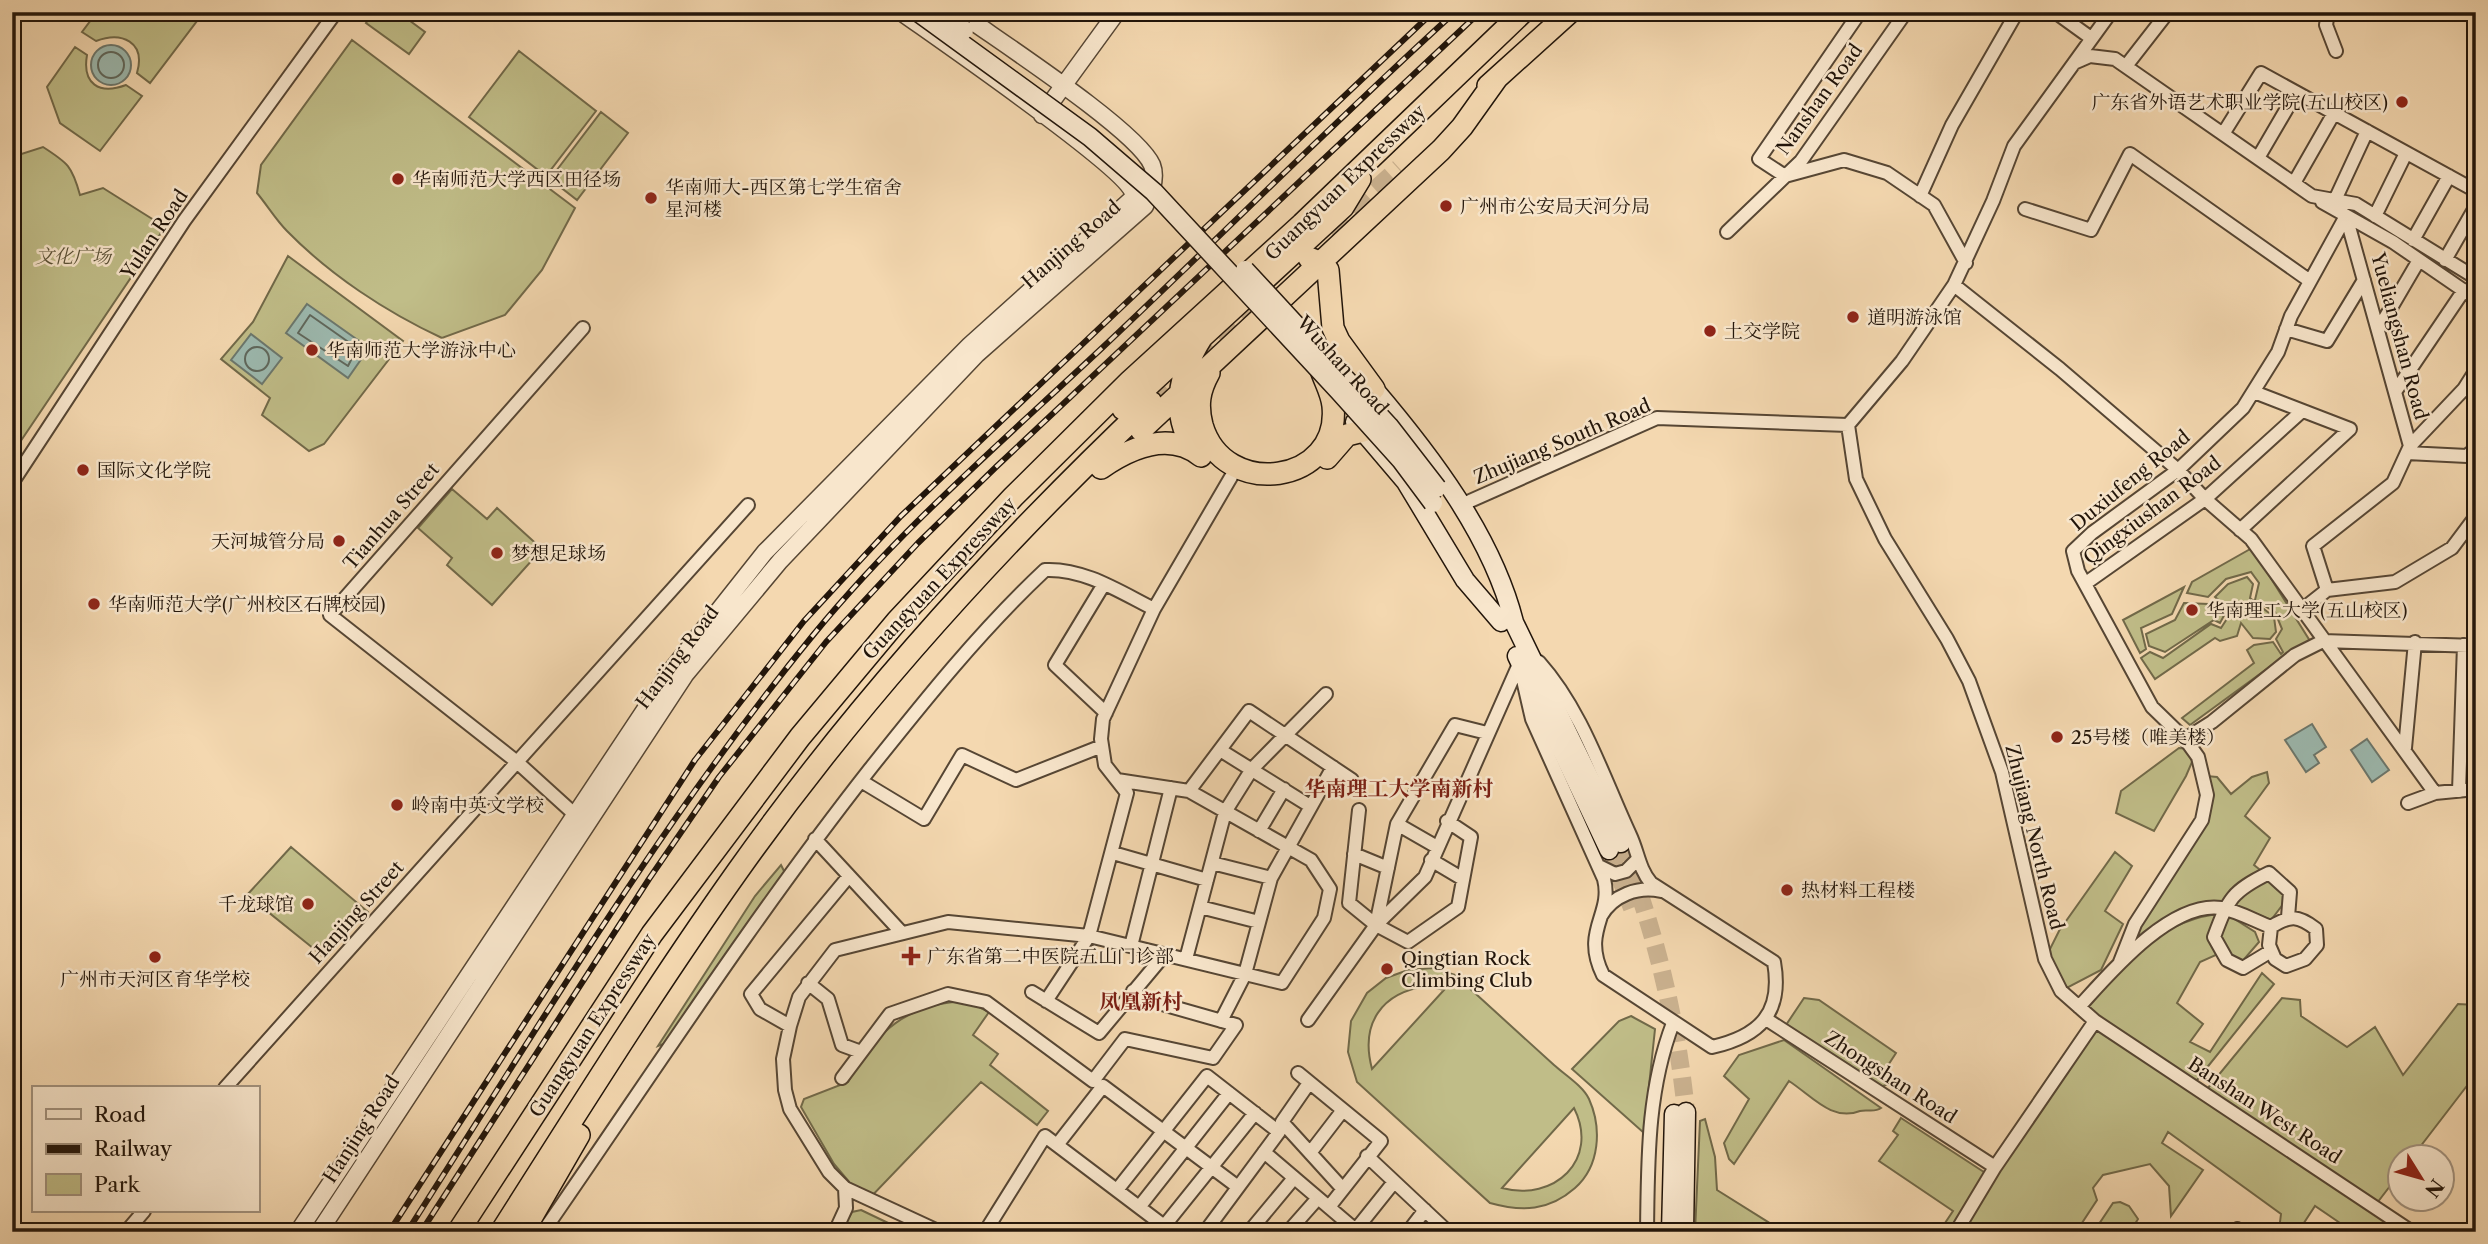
<svg xmlns="http://www.w3.org/2000/svg" width="2488" height="1244" viewBox="0 0 2488 1244" font-family="'Libre Caslon Text','Noto Serif SC',serif">
	<style>
		.green { fill: #c0bd88; stroke: #716949; stroke-width: 2; fill-rule: evenodd }
		.water { fill: #9cb9af; stroke: #6b776d; stroke-width: 2 }
		.lines { fill: none; stroke-linecap: round; stroke-linejoin: round }
		.shore { stroke: #5f675c; stroke-width: 2 }
		.secondary-tunnel { stroke: #cab18f; stroke-width: 18; stroke-dasharray: 18 9; stroke-linecap: butt }
		.trunk-tunnel { stroke: #cab18f; stroke-width: 21; stroke-dasharray: 21 10; stroke-linecap: butt }
		.minor-casing { stroke: #564634; stroke-width: 16 }
		.tertiary-casing { stroke: #564634; stroke-width: 19 }
		.secondary-casing { stroke: #22150a; stroke-width: 21 }
		.trunk-casing { stroke: #22150a; stroke-width: 24 }
		.minor { stroke: #f8e6cc; stroke-width: 12 }
		.tertiary { stroke: #f8e6cc; stroke-width: 16 }
		.secondary { stroke: #f8e6cc; stroke-width: 18 }
		.trunk { stroke: #f4d8b0; stroke-width: 21 }
		.rail-casing { stroke: #22150a; stroke-width: 6 }
		.rail { stroke: #f8e6cc; stroke-width: 3.5; stroke-dasharray: 10; stroke-linecap: butt }
		.secondary-bridge-casing { stroke: #22150a; stroke-width: 21; stroke-linecap: butt }
		.secondary-bridge { stroke: #f8e6cc; stroke-width: 18 }
		.poi-dot { fill: #8f2418; stroke: #f8e6cc; stroke-width: 2.5 }
		.labels { text-anchor: middle; stroke-width: 5; stroke-linejoin: round; paint-order: stroke }
		.street-label { font-size: 19px; fill: #22150a; stroke: #f8e6cc }
		.poi-label { font-size: 19px; fill: #22150a; stroke: #f8e6cc; text-anchor: start }
		.park-label { font-size: 19px; font-style: italic; fill: #595036; stroke: #f8e6cc }
		.neighbourhood-label { font-size: 21px; font-weight: bold; fill: #7a1f14; stroke: #f8e6cc }
	</style>
	<rect width="100%" height="100%" fill="#f4d8b0"/>
	<filter id="stains"><feTurbulence type="fractalNoise" baseFrequency=".00286" numOctaves="4"/><feColorMatrix values="0 0 0 0 .2 0 0 0 0 .09 0 0 0 0 .02 0 0 0 .5 -.17"/></filter>
	<radialGradient id="worn" r=".72"><stop offset=".6" stop-color="#630" stop-opacity="0"/><stop offset="1" stop-color="#630" stop-opacity=".3"/></radialGradient>
	<path class="green" d="M97,12H202L203,13L150,83L137,73C146,42 122,31 96,41L82,32Z
		M374,12H398L425,32L409,54L366,23Z
		M352,40L575,208L542,270L505,315L442,338C386,312 330,275 287,231C276,220 267,205 257,193L261,165Z
		M75,47L87,55C82,84 99,95 126,85L142,96L100,151L60,123L47,87Z
		M519,51L596,111L546,176L469,117Z
		M601,112L628,133L577,200L550,179Z
		M43,147C68,163 72,166 80,195L103,188L165,227L12,454V157Z
		M288,256L403,341L324,444L309,451L262,415L270,398L221,359L253,322Z
		M452,489L487,519L497,508L542,549L492,605L447,565L452,558L418,528Z
		M2252,548L2310,641L2290,652L2190,725L2182,718L2254,663L2247,650L2254,645L2273,642L2281,654L2283,652L2276,639L2282,629L2275,612L2255,600L2259,583L2251,572L2226,579L2208,597L2187,593L2192,582Z
		M2247,577L2253,584L2250,598L2274,617L2276,632L2270,639L2253,638L2241,623L2237,636L2220,641L2215,638L2155,679L2141,658L2150,652L2163,658L2211,624L2221,628L2232,611L2215,597L2228,584Z
		M2184,587L2172,614L2141,628L2146,649L2140,653L2123,620Z
		M2184,603L2209,604L2227,610L2220,623L2214,620L2165,652L2149,646L2146,634L2175,620Z
		M2472,660L2476,661V770H2467Z
		M2179,748L2189,749L2192,762L2186,776L2154,831L2116,813L2121,791Z
		M2267,772L2269,783L2245,816L2270,838L2254,865L2279,885L2287,899L2271,920L2228,902L2172,917L2147,930L2129,947L2150,903L2208,815L2207,776L2217,777L2231,794L2252,777Z
		M291,847L368,912L324,957L247,895Z
		M2115,852L2132,866L2105,911L2123,924L2101,970L2061,991L2045,959L2059,931Z
		M781,865L787,877L674,1040L658,1046L755,896Z
		M2225,913L2255,932L2259,942L2240,964L2220,953L2200,962L2177,1003L2203,1024L2190,1042L2210,1052L2262,973L2274,984L2193,1085L2203,1094L2282,998L2300,1000L2301,1016L2347,1047L2375,1027L2403,1075L2458,1004L2476,1005V1074L2413,1156H2400V1173L2374,1207L2412,1232H2335L2340,1223L2315,1206L2298,1232L2279,1230L2281,1214L2168,1132L2162,1143L2203,1170L2171,1216L2169,1186L2150,1164L2103,1175L2093,1188L2097,1200L2076,1232H1958L2095,1021L2084,1012C2123,962 2159,919 2225,913Z
		M1432,968L1455,975C1488,1005 1521,1035 1554,1065C1565,1075 1583,1086 1589,1099C1602,1128 1600,1166 1575,1188C1549,1211 1522,1212 1490,1203L1357,1082L1348,1052L1351,1021L1367,993L1386,978L1408,970ZM1428,986L1444,990L1372,1069C1360,1024 1381,992 1428,986ZM1574,1108C1600,1160 1554,1202 1502,1188Z
		M1804,998L1819,1000L1896,1053L1883,1073L1895,1082L1874,1089L1782,1031Z
		M967,1001L989,1012L973,1035L998,1054L990,1065L1048,1111L1037,1125L981,1082L866,1202L834,1164L801,1107L804,1099L848,1082C875,1031 908,1003 967,1001Z
		M1631,1016L1655,1029L1644,1133L1572,1069L1619,1021Z
		M1784,1040L1881,1108C1874,1113 1868,1109 1860,1111C1832,1122 1812,1096 1789,1081L1734,1164L1729,1159L1724,1143L1749,1099L1724,1076L1739,1055Z
		M1901,1118L1990,1176L1953,1232H1939L1953,1211L1879,1161L1898,1135L1893,1131Z
		M1705,1119L1715,1157L1717,1190L1784,1232H1751L1742,1226L1738,1232H1695L1700,1121Z
		M2120,1202L2129,1206L2138,1219L2130,1232H2111L2099,1224L2113,1203Z
		M861,1210L907,1232H841L852,1212Z"/>
	<path class="water" d="M91 65a20 20 0 1 1 40 0a20 20 0 1 1-40 0Z
		M307,304L369,348L348,378L286,333Z
		M251,334L282,358L262,384L231,360Z
		M2312,724L2326,747L2314,755L2319,763L2306,772L2285,740Z
		M2367,739L2389,770L2372,782L2351,750Z"/>
	<g class="lines">
		<path class="shore" d="M98 65a13 13 0 1 1 26 0a13 13 0 1 1-26 0Z
			M310,315L357,348L348,366L298,333Z
			M245 359a12 12 0 1 1 24 0a12 12 0 1 1-24 0Z"/>
		<path class="secondary-tunnel" d="M1621,843C1655,929 1677,1020 1686,1112
			M1609,850L1632,908"/>
		<path class="trunk-tunnel" d="M1330,232L1400,169
			M1151,402L1263,294"/>
		<g class="minor-casing">
			<path id="minor" d="M1860,12L1759,159L1785,176L1844,160L1887,173L1934,205L1966,263
				M2055,12L2091,38
				M2328,12L2326,25L2336,51
				M2074,63L2090,56L2115,59L2312,196L2356,204L2476,278
				M2126,66L2168,12
				M2223,134L2261,73L2476,191
				M2258,158L2296,93
				M2294,183L2334,113
				M1920,196L1952,125L2017,12
				M2335,200L2367,131
				M2322,202L2393,242L2476,299
				M2025,209L2091,230L2130,154L2310,281
				M2375,216L2406,153
				M1727,232L1801,161L1906,12
				M2413,240L2449,176
				M2445,260L2476,206
				M1954,285L2060,369L2178,470L2205,499L2251,539L2435,793
				M2286,329L2327,341L2364,280
				M2378,330L2419,260
				M2395,392L2464,290
				M1848,425L1856,479L1885,539L1947,639L1969,681L2002,772L2045,959L2061,991L2095,1021L2412,1232
				M1848,425L1902,361L1954,285L1993,201L2014,146L2111,12
				M2410,446L2464,389L2476,370
				M2407,453L2467,456L2476,448
				M12,483L184,221L336,12
				M1461,505L1657,418L1848,425
				M2240,530L2350,429L2254,392
				M2086,583L2205,499L2302,411
				M1104,584L1055,665L1106,713
				M2327,590L2313,546L2393,483L2410,446L2346,216
				M2303,609L2327,590L2395,582L2452,548L2476,516
				M1523,680L1532,719L1604,879C1613,915 1581,930 1603,975L1712,1047C1760,1036 1783,1013 1774,962L1651,883C1639,869 1638,852 1630,835C1603,777 1582,710 1539,662
				M2185,739L2152,707L2078,571L2073,551L2092,533L2178,470L2243,408L2278,352L2291,316L2346,216
				M2405,748L2415,642
				M1220,750L1310,806
				M861,781L924,819L962,755L1016,780L1102,746
				M1189,791L1249,711L1352,780
				M2459,791L2464,645
				M2408,803L2435,793L2476,789
				M1359,810L1349,903L1376,925L1408,942L1458,907L1471,837L1447,821
				M582,821L517,762L748,505
				M1397,824L1437,847
				M1259,831L1284,789
				M815,839L902,933
				M1113,853L1207,880
				M1354,854L1388,868
				M1431,860L1463,879
				M1212,863L1271,878
				M1599,866L1615,874L1626,871L1637,860
				M1200,907L1259,922
				M1601,916C1613,895 1638,886 1661,891
				M1376,925L1397,824L1455,725L1487,733
				M1131,946L1171,788
				M2271,951L2243,968L2227,960L2214,937C2228,899 2232,891 2269,873L2290,892L2288,917
				M1186,959L1225,812L1252,769L1326,694
				M2120,962L2135,924L2202,820L2207,795L2198,757L2185,739L2212,722L2295,655L2323,641L2476,646
				M808,983L828,999L842,1045L861,1052
				M1032,992L1099,1033L1165,954
				M1046,1001L1089,936L1127,793L1105,765L1101,739L1103,719L1154,609L1231,477
				M2079,1007C2109,974 2170,901 2221,908C2238,911 2255,921 2271,927C2290,915 2298,915 2316,929L2317,945L2305,959L2286,966L2275,959L2269,945L2271,927
				M1766,1019L1995,1167
				M1308,1020L1376,925L1425,877L1520,662
				M1221,1021L1245,974L1271,878L1333,767
				M790,1026L760,1009L751,994L849,876
				M1298,1073L1381,1141L1329,1207
				M842,1078L890,1014L948,994L986,1002L1093,1081L1125,1039L1213,1058L1236,1025L1141,998L1133,991
				M1309,1083L1282,1122L1342,1188
				M225,1088L517,762L330,615L583,328
				M1057,1145L1103,1086L1238,1187
				M1264,1152L1358,1232
				M1310,1153L1343,1110
				M1367,1156L1448,1232
				M1117,1190L1207,1076L1279,1132L1205,1232
				M1140,1206L1229,1093
				M1165,1225L1255,1113
				M126,1232L144,1211
				M543,1232C651,1076 753,918 870,769C925,700 980,631 1045,570C1084,568 1120,592 1154,609
				M835,1232L846,1208L845,1188
				M940,1232L845,1188L829,1172L790,1109L785,1090L783,1059L790,1026L799,997L835,950L948,922L1089,936L1282,983L1324,918L1330,889L1311,860L1189,791L1117,780
				M985,1232L1045,1136L1172,1232
				M1249,1232L1294,1178
				M1288,1232L1318,1198
				M1354,1232L1394,1182
				M1408,1232L1425,1210
				M1647,1232C1648,1160 1647,1091 1673,1023
				M1956,1232L1995,1167L2095,1021
				M2235,1232L2237,1229"/>
		</g>
		<g class="tertiary-casing">
			<path id="tertiary" d="M1042,115L1117,12
				M298,1232L670,672L765,552L970,345L1134,197C1133,172 933,35 901,12
				M319,1232L685,675L780,561L977,354L1145,206C1151,194 1157,178 1152,165C1137,130 996,39 959,12"/>
		</g>
		<g class="secondary-casing">
			<path id="secondary" d="M1362,395L1374,389C1431,456 1492,536 1514,622
				M1355,422L1406,482L1465,580L1501,622
				M1510,614L1621,843
				M1517,656L1609,850
				M1671,1232L1674,1114
				M1684,1232L1686,1112"/>
		</g>
		<g class="trunk-casing">
			<path id="trunk" d="M1488,86L1570,12
				M1309,258L1322,263L1328,270L1333,328L1339,341L1374,389
				M1209,373C1199,391 1197,405 1202,425C1224,501 1341,484 1333,406C1332,394 1325,382 1321,370
				M1123,409L1192,345
				M1141,430L1441,150L1462,127L1497,78
				M1196,452C1170,414 1178,375 1202,337L1343,207L1360,179
				M1327,458L1347,435L1363,431
				M1101,468C1130,448 1169,430 1201,456
				M458,1232L652,934L800,737L897,621L1013,497L1130,381L1302,224L1523,12
				M501,1232C578,1111 654,989 737,872C858,701 999,546 1151,402
				M523,1232L579,1135"/>
		</g>
		<use href="#minor" class="minor"/>
		<use href="#tertiary" class="tertiary"/>
		<use href="#secondary" class="secondary"/>
		<use href="#trunk" class="trunk"/>
		<g class="rail-casing">
			<path id="rail" d="M389,1232L695,760L804,621L901,516L1433,12
				M407,1232C537,1029 661,821 814,634C900,529 1003,441 1102,348C1220,237 1335,121 1455,12
				M421,1232L649,879L719,777L826,642L918,543L996,467L1480,12"/>
		</g>
		<use href="#rail" class="rail"/>
		<g class="secondary-bridge-casing">
			<path id="secondary-bridge" d="M918,12L1090,137L1154,192L1339,391L1401,460L1433,503
				M939,12L964,30
				M1245,270L1389,426L1437,488"/>
		</g>
		<use href="#secondary-bridge" class="secondary-bridge"/>
	</g>
	<g class="poi-dot">
		<circle cx="2402" cy="102" r="7"/>
		<circle cx="398" cy="179" r="7"/>
		<circle cx="651" cy="198" r="7"/>
		<circle cx="1446" cy="206" r="7"/>
		<circle cx="1853" cy="317" r="7"/>
		<circle cx="1710" cy="331" r="7"/>
		<circle cx="312" cy="350" r="7"/>
		<circle cx="83" cy="470" r="7"/>
		<circle cx="339" cy="541" r="7"/>
		<circle cx="497" cy="553" r="7"/>
		<circle cx="94" cy="604" r="7"/>
		<circle cx="2192" cy="610" r="7"/>
		<circle cx="2057" cy="737" r="7"/>
		<circle cx="397" cy="805" r="7"/>
		<circle cx="1787" cy="890" r="7"/>
		<circle cx="308" cy="904" r="7"/>
		<path d="M907.5 945.5h7v7h7v7h-7v7h-7v-7h-7v-7h7z"/>
		<circle cx="155" cy="957" r="7"/>
		<circle cx="1387" cy="969" r="7"/>
	</g>
	<g class="labels">
		<g class="street-label">
			<text transform="translate(1819 99) rotate(-54)" y="7">Nanshan Road</text>
			<text transform="translate(1345 182) rotate(-44)" y="7">Guangyuan Expressway</text>
			<text transform="translate(154 234) rotate(-56)" y="7">Yulan Road</text>
			<text transform="translate(1071 244) rotate(-41)" y="7">Hanjing Road</text>
			<text transform="translate(2400 336) rotate(75)" y="7">Yueliangshan Road</text>
			<text transform="translate(1343 365) rotate(48)" y="7">Wushan Road</text>
			<text transform="translate(1562 441) rotate(-23)" y="7">Zhujiang South Road</text>
			<text transform="translate(2130 480) rotate(-39)" y="7">Duxiufeng Road</text>
			<text transform="translate(2152 510) rotate(-37)" y="7">Qingxiushan Road</text>
			<text transform="translate(391 516) rotate(-49)" y="7">Tianhua Street</text>
			<text transform="translate(939 578) rotate(-47)" y="7">Guangyuan Expressway</text>
			<text transform="translate(677 657) rotate(-53)" y="7">Hanjing Road</text>
			<text transform="translate(2035 837) rotate(76)" y="7">Zhujiang North Road</text>
			<text transform="translate(356 912) rotate(-48)" y="7">Hanjing Street</text>
			<text transform="translate(592 1025) rotate(-57)" y="7">Guangyuan Expressway</text>
			<text transform="translate(1891 1077) rotate(33)" y="7">Zhongshan Road</text>
			<text transform="translate(2265 1110) rotate(33)" y="7">Banshan West Road</text>
			<text transform="translate(361 1129) rotate(-57)" y="7">Hanjing Road</text>
		</g>
		<g class="poi-label">
			<text x="2388" y="109" text-anchor="end">广东省外语艺术职业学院(五山校区)</text>
			<text x="412" y="186">华南师范大学西区田径场</text>
			<text x="665" y="194">华南师大-西区第七学生宿舍<tspan x="665" dy="22">星河楼</tspan></text>
			<text x="1460" y="213">广州市公安局天河分局</text>
			<text x="1867" y="324">道明游泳馆</text>
			<text x="1724" y="338">土交学院</text>
			<text x="326" y="357">华南师范大学游泳中心</text>
			<text x="97" y="477">国际文化学院</text>
			<text x="325" y="548" text-anchor="end">天河城管分局</text>
			<text x="511" y="560">梦想足球场</text>
			<text x="108" y="611">华南师范大学(广州校区石牌校园)</text>
			<text x="2206" y="617">华南理工大学(五山校区)</text>
			<text x="2071" y="744">25号楼（唯美楼）</text>
			<text x="411" y="812">岭南中英文学校</text>
			<text x="1801" y="897">热材料工程楼</text>
			<text x="294" y="911" text-anchor="end">千龙球馆</text>
			<text x="927" y="963">广东省第二中医院五山门诊部</text>
			<text x="1401" y="965">Qingtian Rock<tspan x="1401" dy="22">Climbing Club</tspan></text>
			<text x="155" y="986" text-anchor="middle">广州市天河区育华学校</text>
		</g>
		<g class="park-label">
			<text x="73" y="263">文化广场</text>
		</g>
		<g class="neighbourhood-label">
			<text x="1399" y="796">华南理工大学南新村</text>
			<text x="1141" y="1009">凤凰新村</text>
		</g>
	</g>
	<rect width="2488" height="1244" fill="none" stroke="#f4d8b0" stroke-width="42"/>
	<rect x="14" y="14" width="2460" height="1216" fill="none" stroke="#22150a" stroke-width="3.5"/>
	<rect x="21" y="21" width="2446" height="1202" fill="none" stroke="#22150a" stroke-width="2"/>
	<rect x="32" y="1086" width="228" height="126" fill="#f8e6cc" stroke="#a2927e" stroke-width="2"/>
	<rect x="46" y="1109" width="35" height="10" fill="#f8e6cc" stroke="#a2927e" stroke-width="2"/>
	<text x="94" y="1122" font-size="21" fill="#22150a">Road</text>
	<rect x="46" y="1144" width="35" height="10" fill="#22150a" stroke="#a2927e" stroke-width="2"/>
	<text x="94" y="1156" font-size="21" fill="#22150a">Railway</text>
	<rect x="46" y="1174" width="35" height="21" fill="#c0bd88" stroke="#a2927e" stroke-width="2"/>
	<text x="94" y="1192" font-size="21" fill="#22150a">Park</text>
	<g transform="translate(2421 1178) rotate(127)"><circle r="33" fill="#f8e6cc" stroke="#a2927e" stroke-width="2"/>
	<path d="M0-5L12 26L0 18L-12 26Z" fill="#8f2418"/>
	<text y="-10" font-size="19" font-weight="bold" text-anchor="middle" fill="#22150a">N</text>
	</g>
	<rect width="100%" height="100%" filter="url(#stains)"/>
	<rect width="100%" height="100%" fill="url(#worn)"/>
</svg>
